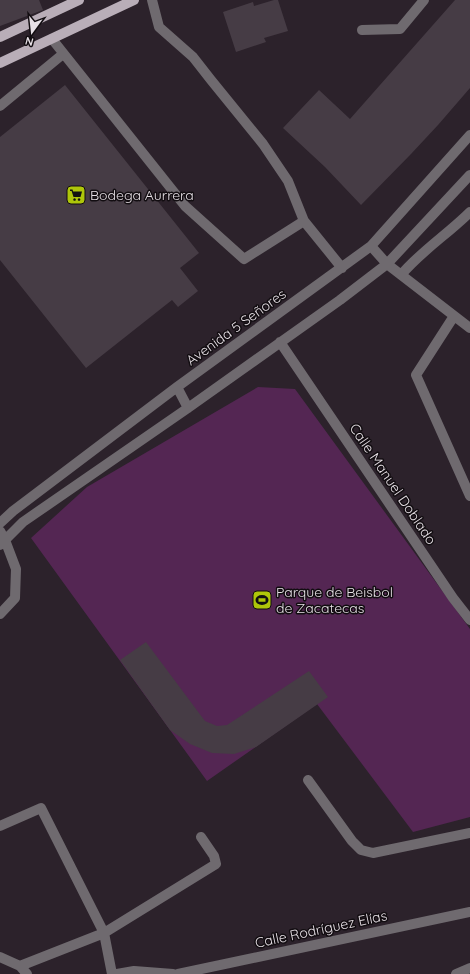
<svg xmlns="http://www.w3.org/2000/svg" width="470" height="974" viewBox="0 0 470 974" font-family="Quicksand,sans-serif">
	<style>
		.green { fill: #542653 }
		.building { fill: #463c45 }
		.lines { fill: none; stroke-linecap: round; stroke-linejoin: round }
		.minor { stroke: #6f6a6f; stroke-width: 10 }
		.major { stroke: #b9aeb8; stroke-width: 10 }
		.labels { text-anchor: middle; stroke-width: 3; stroke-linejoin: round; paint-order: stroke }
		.poi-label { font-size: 14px; fill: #e7e0e6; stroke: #120d11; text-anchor: start }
		.street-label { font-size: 14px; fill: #e7e0e6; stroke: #120d11 }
	</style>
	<rect width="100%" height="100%" fill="#2c222b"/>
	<path class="green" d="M258,387L295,389L470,629V817L413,832L317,704L207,781L31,538L87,487Z"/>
	<path class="building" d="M0,0H39L43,10L0,26Z
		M274,0H278L288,31L264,38L266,42L236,52L223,12L253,2L254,6Z
		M455,0H470V88L438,125L411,154L361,205L325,167L283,128L319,90L350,119Z
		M65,85L199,253L180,268L198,291L178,307L172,300L86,368L0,260V137Z
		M146,642L205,721L217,726L227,725L309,671L328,697L256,747L234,754L212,753L190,744L170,730L120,660Z"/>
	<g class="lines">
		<path class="minor" d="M152,0L159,27L193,57L211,80L263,144L288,181L304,221L342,268
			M362,30L400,29L424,0
			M52,39L185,206L244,259L304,221
			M0,106L63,54
			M371,246L387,264L470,328
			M401,275C421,251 448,234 470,212
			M454,316L416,375L470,496
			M280,342L453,598L470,620
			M177,387L188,408
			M0,523L13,511L177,387L371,246L470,135
			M0,531L5,540L16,569L15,598L0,614
			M0,545L23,522L188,408L340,300L387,264L470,175
			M308,780L352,841L361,850L373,853L470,833
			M0,826L41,808L104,933L112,974
			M0,957L20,966L27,974
			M20,966L104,933L216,864L214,856L201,837
			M117,974L134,971L173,974
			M178,974L470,912
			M456,974L470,968"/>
		<path class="major" d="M0,37L79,0
			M0,63L134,0"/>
	</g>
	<defs>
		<g id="supermarket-square" transform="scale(1)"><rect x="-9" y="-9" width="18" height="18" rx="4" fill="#aec60a" stroke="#120d11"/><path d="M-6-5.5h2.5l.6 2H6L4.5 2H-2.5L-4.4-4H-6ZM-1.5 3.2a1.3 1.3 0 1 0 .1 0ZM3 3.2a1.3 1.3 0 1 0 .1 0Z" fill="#111"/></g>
		<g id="stadium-square" transform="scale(1)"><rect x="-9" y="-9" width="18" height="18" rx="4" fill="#aec60a" stroke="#120d11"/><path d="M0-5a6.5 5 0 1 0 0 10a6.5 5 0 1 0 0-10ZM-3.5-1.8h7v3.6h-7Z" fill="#111"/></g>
	</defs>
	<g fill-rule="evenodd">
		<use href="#supermarket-square" x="76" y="195"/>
		<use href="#stadium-square" x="262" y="600"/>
	</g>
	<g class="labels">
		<g class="poi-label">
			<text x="90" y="200">Bodega Aurrera</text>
			<text x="276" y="597">Parque de Beisbol<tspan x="276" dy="16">de Zacatecas</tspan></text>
		</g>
		<g class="street-label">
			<text transform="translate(236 327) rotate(-36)" y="5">Avenida 5 Señores</text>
			<text transform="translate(393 484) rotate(56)" y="5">Calle Manuel Doblado</text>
			<text transform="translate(321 929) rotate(-12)" y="5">Calle Rodríguez Elías</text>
		</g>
	</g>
	<g transform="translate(32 32) rotate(195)" stroke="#120d11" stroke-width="3" paint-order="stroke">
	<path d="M0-3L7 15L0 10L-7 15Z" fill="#e7e0e6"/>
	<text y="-6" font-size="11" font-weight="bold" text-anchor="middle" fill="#e7e0e6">N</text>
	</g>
</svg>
